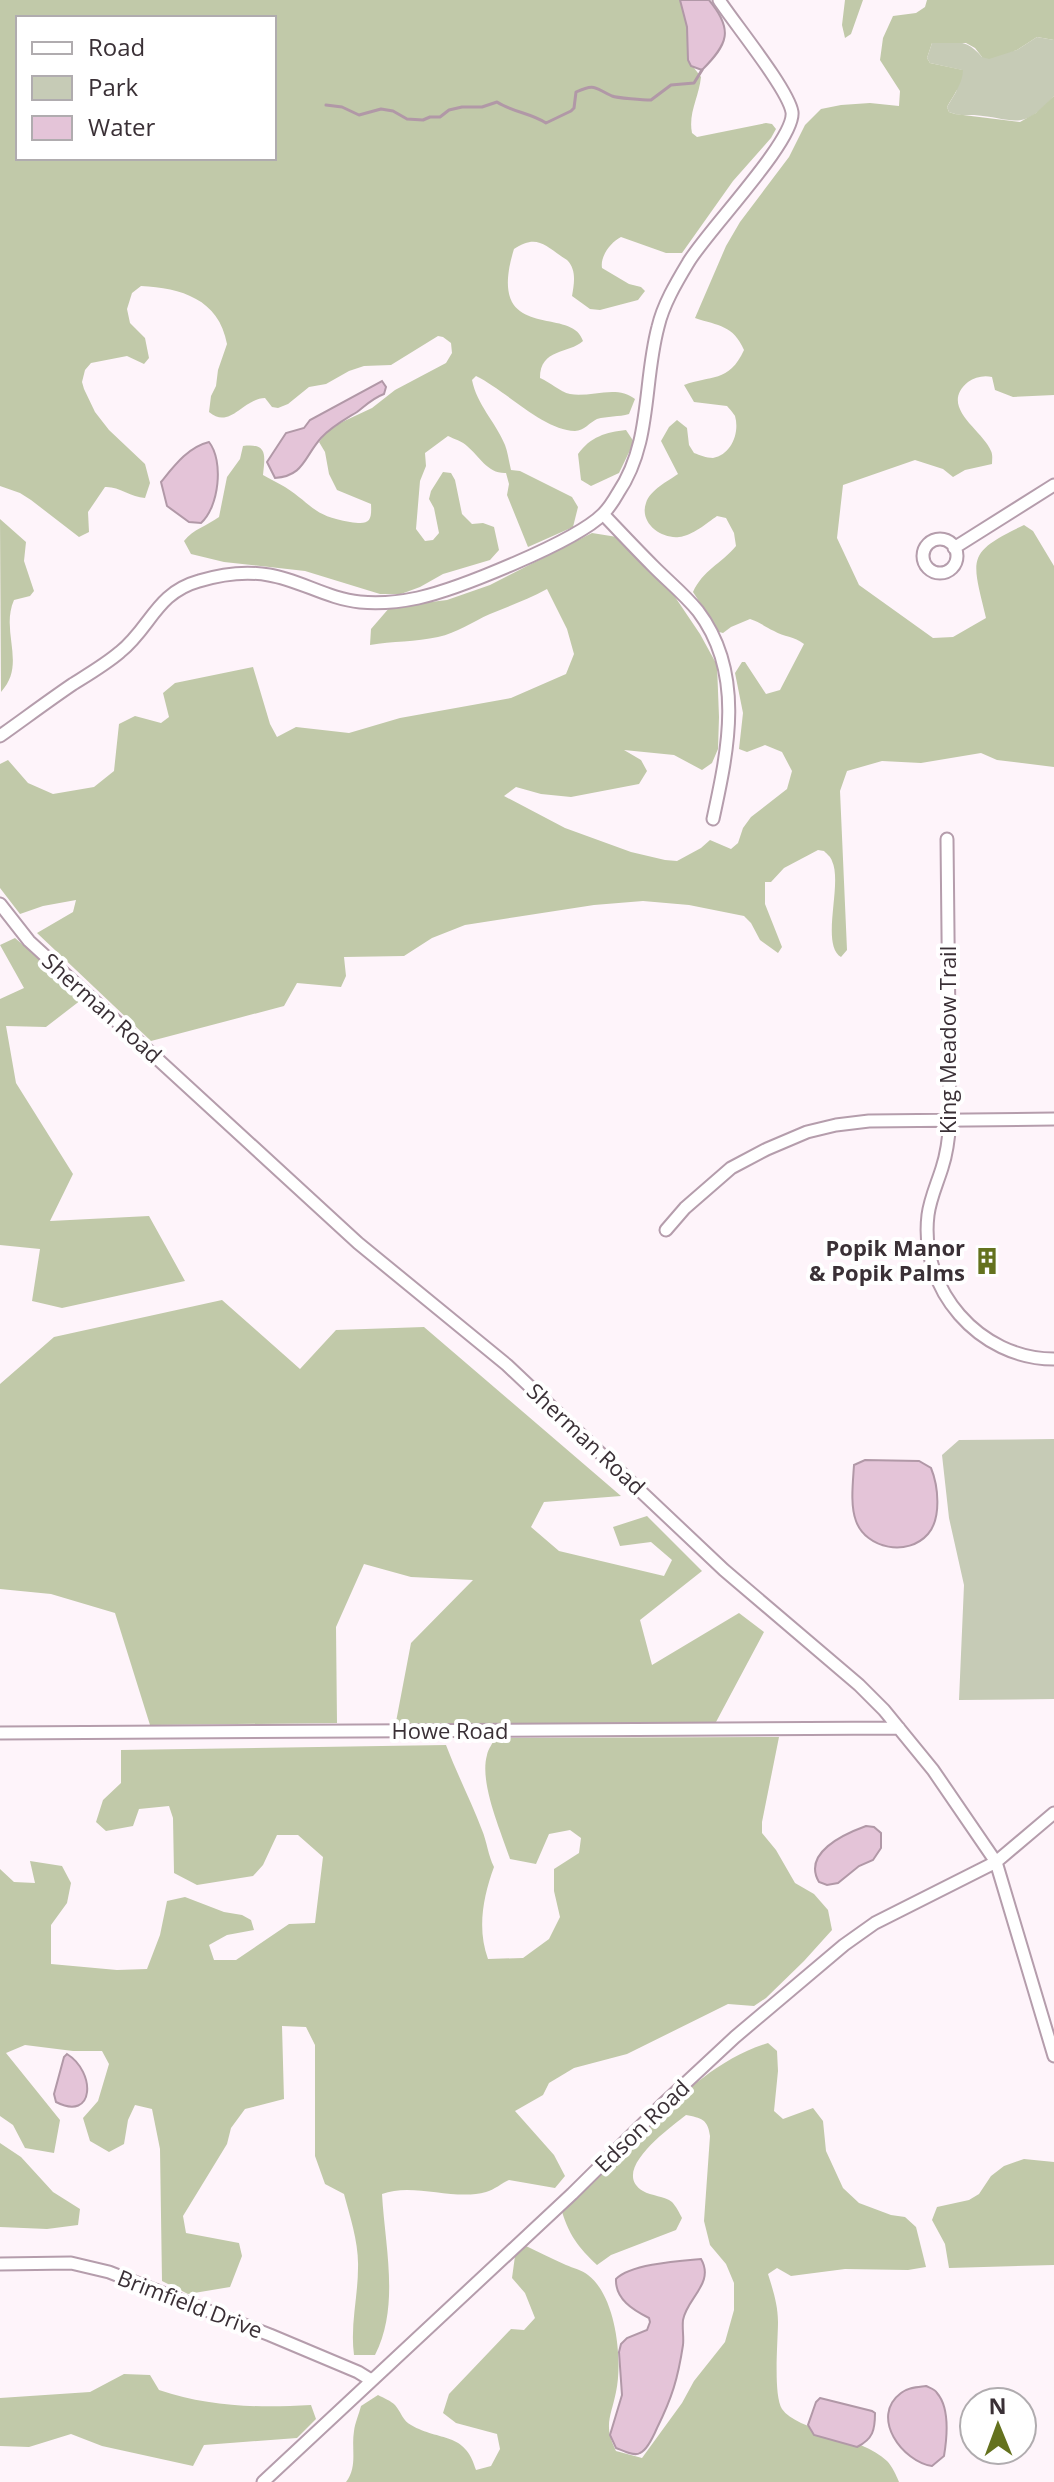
<svg xmlns="http://www.w3.org/2000/svg" width="1054" height="2482" viewBox="0 0 1054 2482" font-family="'Open Sans',sans-serif">
	<style>
		.green { fill: #c6cbb6 }
		.forest { fill: #c1c9a9; fill-rule: evenodd }
		.water { fill: #e4c4d8; stroke: #b198a7; stroke-width: 2 }
		.lines { fill: none; stroke-linecap: round; stroke-linejoin: round }
		.stream { stroke: #b198a7; stroke-width: 3 }
		.minor-casing { stroke: #b59dac; stroke-width: 15 }
		.minor { stroke: #fff; stroke-width: 11 }
		.labels { text-anchor: middle; stroke-width: 8; stroke-linejoin: round; paint-order: stroke }
		.street-label { font-size: 22px; fill: #3a3036; stroke: #fff }
		.poi-label { font-size: 22px; font-weight: bold; fill: #3a3036; stroke: #fff; text-anchor: end }
	</style>
	<rect width="100%" height="100%" fill="#fef4fa"/>
	<path class="green" d="M1037,37L1054,40V96C1022,133 1014,118 974,115C965,115 958,116 949,112L947,107L956,92L962,70L930,63L927,58L932,43C956,42 966,38 982,57L1017,50Z
		M1054,1439V1699L959,1700L964,1585L949,1518L942,1455L959,1440Z"/>
	<path class="forest" d="M0,0H680L687,27L688,60L701,77C699,97 688,113 692,133L697,137L766,123L772,124L776,129L771,138L733,181L682,253H666L621,237C611,242 600,256 602,268L629,284L641,287L645,291L638,300L600,310L590,309L572,296C574,284 577,270 567,260C546,247 538,233 514,249C484,346 573,304 583,341C569,354 540,348 540,378C550,382 560,392 570,394C590,398 617,384 635,399L629,414C619,417 607,416 597,419C590,422 584,431 575,431C543,430 505,390 476,376L472,380C477,405 495,421 505,445C508,453 509,462 511,470L520,471L572,497L578,507L573,527L528,547L507,495L509,484L506,473C488,474 479,456 467,446C462,441 454,439 448,436L425,453L426,466L420,481L416,529L425,541L433,540L439,533L434,508L429,499L431,491L443,472L451,473L455,480L462,514L472,524L483,523L494,527L499,550L490,560L443,574L420,587L401,594H380L305,571L224,562L191,554L184,541C193,529 207,526 219,517L227,477L240,459L243,446C268,443 265,455 263,475C270,479 278,483 285,487C313,505 313,516 350,522C369,525 372,522 371,504L337,490L329,474L325,452L319,442L326,433L340,423L372,408L395,390L446,363L452,353L451,343L443,337L438,336L391,365L364,366L349,371L326,384L309,387L288,404L278,408L272,407L265,398C242,399 230,430 209,412L211,396L216,386L218,370L227,344C219,299 181,288 141,286L132,293L127,309L130,323L145,338L149,358L144,364L127,356L91,363L85,370L82,382L84,389L95,412L109,430L145,464L150,483L145,498C131,497 118,486 105,487L88,512L89,532L79,537L31,500L20,493L0,486ZM18,18H274V158H18Z
		M845,0H863L851,34L845,38L842,25Z
		M927,0H1054V40L1037,37L1017,50L989,59L982,57L975,48L966,43H932L927,58L930,63L963,70C963,83 953,96 947,107L949,112L955,114L1020,122L1036,113L1054,96V395L1013,397L995,390L992,377C984,375 975,377 968,382C938,407 983,430 991,451C993,455 992,460 992,464L965,470L953,477L943,469L915,460L843,485L837,538L859,585L933,638L953,637L986,618C972,558 965,553 1024,525L1033,531L1054,566V767L997,760L981,753L921,763L882,761L847,771L840,791L847,950L841,957C820,944 843,884 832,861C831,857 827,854 824,851L818,850L784,868L771,882H765V904L782,947L778,953L760,940L751,923L744,916L689,905L643,901L594,905L465,925L432,938L404,956L344,957L346,976L341,987L297,983L284,1006L151,1041L37,933L73,912L76,900L43,906L20,914L0,888V764L8,760L28,783L53,794L94,787L114,771L119,724L135,716L161,723L169,717L163,693L175,683L253,667L270,724L277,737L296,727L349,733L400,718L511,698L566,674L574,654L567,629L547,589C527,600 509,606 490,614C472,622 457,633 438,637C416,642 392,641 370,645L371,629L390,607L447,600L490,585L592,533L617,537L669,588L700,634L717,665L719,717L718,749L712,763L702,770L674,755L624,750L641,760L647,771L639,784L571,797L541,794L516,787L504,796L565,828L631,852L665,860L677,861L701,848L710,840L731,849L738,843L743,828L751,817L787,789L792,771L782,752L765,745L747,752L739,749L743,713L735,673L742,662H745L766,694L780,690L804,644C794,636 784,637 774,631C765,627 760,622 750,619L731,627L723,633L719,632L693,592C703,570 721,564 736,546L734,533L726,518L717,516C707,523 692,536 679,537C661,539 639,523 646,503C650,490 668,481 678,474L661,441L669,427L677,420L687,428L689,445L694,453C700,455 706,458 713,458C731,455 740,433 735,416C734,414 729,408 727,406L694,402L684,385C710,375 729,383 744,350C733,325 719,326 695,318L726,246L740,222L789,157L805,125L821,109L841,105L870,103L899,106L900,91L880,60L883,38L893,16L916,13L925,7Z
		M626,430L634,442L619,473L591,486L581,480L578,454C590,437 606,432 626,430Z
		M0,519L26,542L24,561L34,591L30,596L14,600C0,632 27,664 1,692Z
		M15,938L56,973L81,1000L46,1027L6,1026L16,1083L73,1174L50,1221L149,1216L185,1281L62,1308L32,1301L40,1249L0,1245V999L24,988L0,945Z
		M222,1300L300,1369L336,1330L424,1327L621,1496L544,1502L531,1527L559,1551L664,1576L672,1560L651,1542L620,1546L613,1527L647,1516L702,1571L640,1620L652,1665L739,1613L764,1632L716,1722L395,1727L411,1643L473,1580L411,1577L364,1564L336,1627L337,1723L150,1725L115,1613L51,1594L0,1589V1384L54,1337Z
		M779,1737L762,1822V1833L776,1850L795,1883L814,1894L828,1910L832,1930L804,1961L766,1998L754,2006L728,2004L627,2054L574,2068L549,2083L543,2095L515,2111L554,2155L565,2176L555,2188L509,2180C502,2183 494,2190 486,2192C454,2201 412,2182 382,2194C385,2247 400,2306 375,2355H354C350,2325 358,2297 358,2268C359,2243 350,2217 344,2194L325,2184L315,2156V2045L306,2027L282,2026L284,2099L245,2109L231,2128L227,2144L183,2216L186,2233L239,2243L242,2256L230,2287L188,2294L162,2281L160,2149L152,2109L135,2105L128,2120L124,2144L109,2152L90,2141L83,2118L98,2101L109,2064L102,2051H73L25,2045L6,2053L60,2120L54,2153L25,2148L13,2125L0,2116V1869L14,1882L35,1883L30,1861L62,1866L71,1883L67,1903L51,1925V1964L117,1970L147,1969L160,1935L167,1901L185,1897L224,1912L242,1915L251,1920L254,1930L227,1935L209,1945L214,1960H236L289,1924L315,1923L323,1857L298,1835H277L263,1865L253,1876L197,1885L174,1873L173,1818L169,1806L139,1809L133,1826L106,1831L96,1822L103,1800L121,1783V1750L446,1745C457,1774 471,1801 482,1830C487,1842 488,1855 494,1867C483,1897 477,1929 488,1959L523,1958L549,1939L560,1917L554,1891V1869L579,1853L581,1838L570,1830L549,1834L536,1864L510,1859C501,1831 479,1783 487,1755C488,1749 493,1743 495,1738Z
		M768,2043L777,2051L778,2071L774,2111L783,2119L813,2108L823,2121L826,2151L843,2188L859,2203L891,2215L905,2217L916,2227L926,2267L908,2270L845,2269L791,2276L777,2268L768,2274C773,2290 778,2305 778,2322C778,2341 773,2394 782,2409C797,2431 861,2436 887,2461C892,2466 896,2475 899,2482H346C358,2466 351,2449 354,2431C355,2423 359,2414 361,2406L378,2395C384,2398 391,2401 395,2405C401,2412 403,2421 411,2425C440,2442 465,2431 476,2470L491,2466L500,2449L497,2434L456,2423L443,2413L449,2394L511,2329L524,2330L535,2318L525,2293L512,2278L515,2256L526,2246C539,2252 552,2259 566,2265C573,2268 582,2270 588,2275C616,2296 623,2360 616,2392C611,2417 603,2425 616,2451L642,2458L682,2403L694,2381L725,2342L734,2310V2283L726,2264L710,2245L704,2221L710,2136C708,2119 701,2118 686,2115C671,2127 609,2171 643,2191C651,2196 665,2196 672,2202C676,2206 680,2214 682,2218L676,2230L611,2255L597,2265C578,2247 568,2234 561,2208C591,2179 621,2150 651,2123C687,2090 720,2058 768,2043Z
		M0,2143L21,2157L53,2192L80,2209L78,2225L47,2229L0,2227Z
		M1024,2159L1054,2162V2265L949,2268L945,2244L932,2220L937,2207L969,2200L979,2194L991,2176L1004,2166Z
		M124,2374L150,2375L159,2390C209,2407 259,2408 311,2405L316,2419L297,2438L204,2445L193,2466L102,2446L71,2434L29,2447L0,2446V2398L90,2392Z"/>
	<path class="water" d="M680,0H709C734,30 728,44 702,70L691,66L688,60L687,27Z
		M382,381L386,387L384,394C373,398 366,405 357,412C344,420 331,427 321,438C304,457 304,476 275,478L267,462L286,433L304,428L310,420Z
		M209,442C224,461 219,507 201,523L189,522L167,506L161,482C174,466 188,447 209,442Z
		M865,1460L919,1461L931,1468C938,1485 942,1518 928,1534C908,1557 866,1549 856,1521C850,1505 853,1482 854,1465Z
		M866,1826L874,1827L881,1833V1848L873,1860L859,1866L838,1883L827,1885L819,1882C802,1853 844,1834 866,1826Z
		M67,2054C96,2072 95,2122 56,2102L54,2094L64,2057Z
		M701,2259C715,2283 687,2298 683,2320C682,2329 684,2337 683,2345C678,2378 672,2398 657,2428C654,2435 647,2450 640,2453C634,2457 622,2450 616,2448L610,2435L622,2395L619,2352L621,2344L627,2338L647,2330L650,2322L649,2318C633,2310 615,2299 616,2279C631,2264 679,2261 701,2259Z
		M926,2386C930,2388 935,2389 937,2393C950,2408 947,2438 944,2456L932,2466C903,2462 869,2417 901,2393C908,2387 918,2387 926,2386Z
		M820,2398L872,2411L875,2413C875,2430 873,2439 857,2447L814,2435L808,2425L816,2402Z"/>
	<g class="lines">
		<path class="stream" d="M326,105L342,107L359,115L381,109L393,111L407,119L423,120L430,117H440L449,110L462,107H482L497,102C512,112 531,113 546,123L571,111L574,108L576,92C596,83 594,88 612,96C617,98 644,100 651,100L671,85L694,83L702,70"/>
		<g class="minor-casing">
			<path id="minor" d="M603,514C620,532 637,550 654,567C669,582 685,595 698,611C745,673 728,750 713,819
				M923 556a17 17 0 1 1 34 0a17 17 0 1 1-34 0Z
				M954,548L1054,485
				M0,736C24,719 48,701 73,684C89,674 106,664 120,652C151,627 156,593 199,581C222,574 246,571 269,575C300,580 328,599 360,602C379,604 399,602 418,598C458,589 575,542 603,514C609,508 614,500 618,493C652,443 643,383 658,327C663,305 676,283 688,263C705,233 796,140 792,112C788,89 734,23 719,0
				M947,839L950,1120C949,1136 947,1153 942,1168C937,1184 930,1199 928,1215C919,1289 979,1359 1054,1359
				M0,904L29,941L358,1243L507,1365L724,1570L859,1685L884,1710L933,1770L996,1862L1054,2056
				M666,1230L685,1208L731,1168L767,1149L807,1132L836,1125L869,1121L1054,1119
				M0,1733L899,1728
				M0,2264L71,2263L109,2272L270,2335L358,2372L371,2380
				M263,2482L572,2194L662,2105L735,2037L844,1945L875,1923L996,1862L1054,1813"/>
		</g>
		<use href="#minor" class="minor"/>
	</g>
	<defs>
		<g id="building-bare" transform="scale(2.16)"><path d="M-4-6H4V6H1V3H-1V6H-4ZM-2.5-4.3h1.7v1.8h-1.7ZM.8-4.3h1.7v1.8H.8ZM-2.5-1h1.7V.8h-1.7ZM.8-1h1.7V.8H.8Z" fill="#64721e" stroke="#fff" stroke-width="2.5" paint-order="stroke"/></g>
	</defs>
	<g fill-rule="evenodd">
		<use href="#building-bare" x="987" y="1261"/>
	</g>
	<g class="labels">
		<g class="street-label">
			<text transform="translate(102 1008) rotate(42)" y="8">Sherman Road</text>
			<text transform="translate(948 1040) rotate(-90)" y="8">King Meadow Trail</text>
			<text transform="translate(586 1439) rotate(43)" y="8">Sherman Road</text>
			<text x="450" y="1739">Howe Road</text>
			<text transform="translate(642 2126) rotate(-44)" y="8">Edson Road</text>
			<text transform="translate(190 2304) rotate(21)" y="8">Brimfield Drive</text>
		</g>
		<g class="poi-label">
			<text x="965" y="1256">Popik Manor<tspan x="965" dy="25">&amp; Popik Palms</tspan></text>
		</g>
	</g>
	<rect x="16" y="16" width="260" height="144" fill="#ffffff" stroke="#b0acaf" stroke-width="2"/>
	<rect x="32" y="42" width="40" height="12" fill="#ffffff" stroke="#b0acaf" stroke-width="2"/>
	<text x="88" y="56" font-size="24" fill="#3a3036">Road</text>
	<rect x="32" y="76" width="40" height="24" fill="#c6cbb6" stroke="#b0acaf" stroke-width="2"/>
	<text x="88" y="96" font-size="24" fill="#3a3036">Park</text>
	<rect x="32" y="116" width="40" height="24" fill="#e4c4d8" stroke="#b0acaf" stroke-width="2"/>
	<text x="88" y="136" font-size="24" fill="#3a3036">Water</text>
	<g transform="translate(998 2426) rotate(359)"><circle r="38" fill="#ffffff" stroke="#b0acaf" stroke-width="2"/>
	<path d="M0-6L14 30L0 20L-14 30Z" fill="#64721e"/>
	<text y="-12" font-size="22" font-weight="bold" text-anchor="middle" fill="#3a3036">N</text>
	</g>
</svg>
